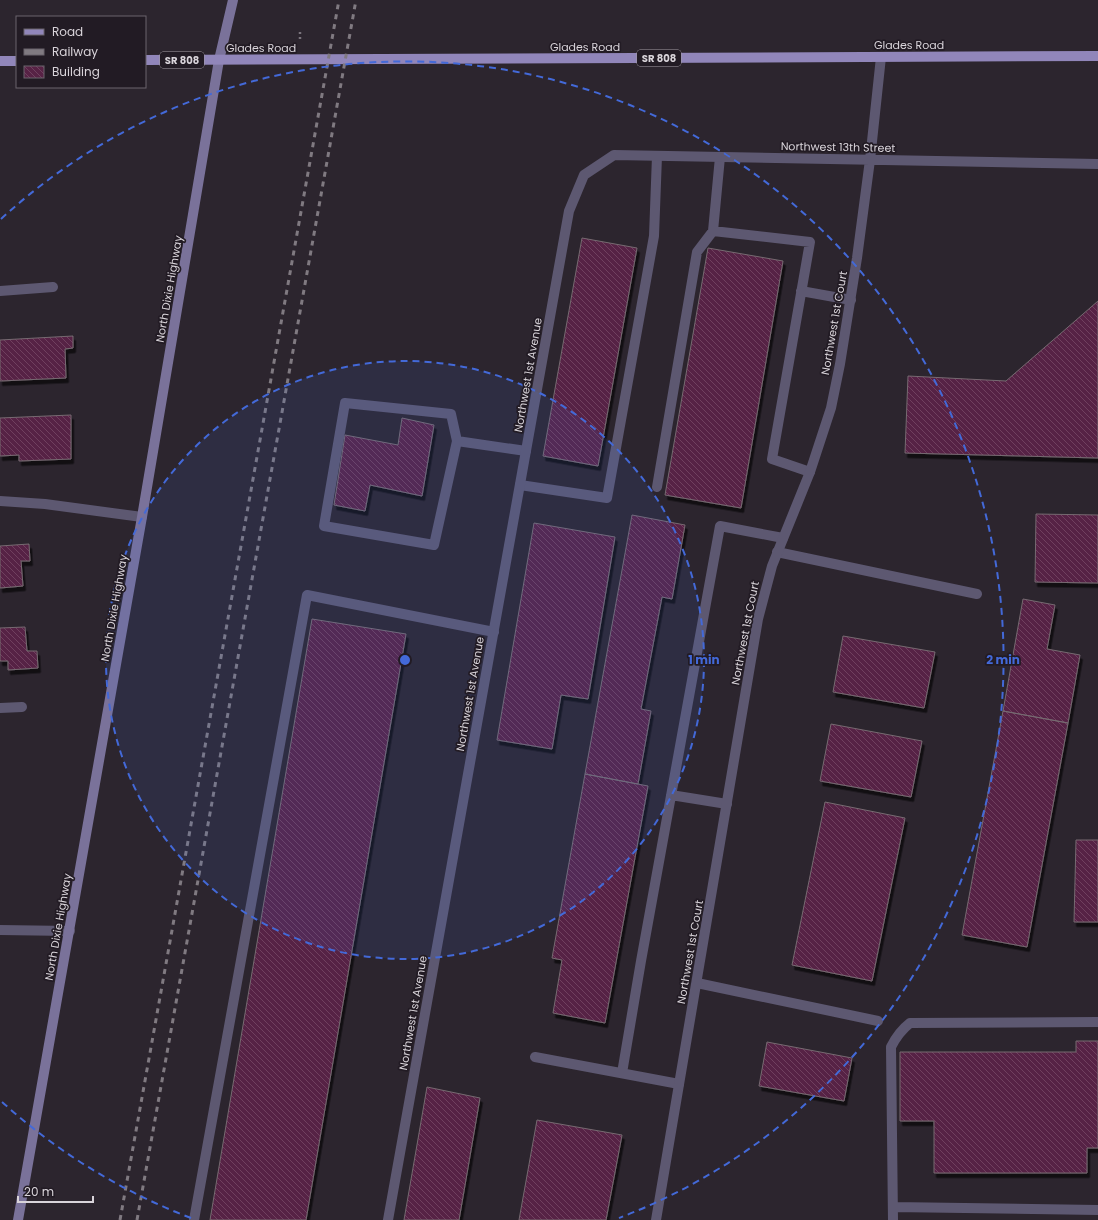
<svg xmlns="http://www.w3.org/2000/svg" width="1098" height="1220" viewBox="0 0 1098 1220" font-family="Poppins,sans-serif">
	<style>
		.building { fill: url(#building-back-hatch); stroke: #766a71; filter: url(#shadow) }
		.lines { fill: none; stroke-linecap: round; stroke-linejoin: round }
		.path { stroke: #7a747c; stroke-width: 2.5; stroke-dasharray: 2 3; stroke-linecap: butt }
		.service { stroke: #5d5871; stroke-width: 10 }
		.minor { stroke: #5d5871; stroke-width: 10 }
		.secondary { stroke: #7a729a; stroke-width: 10 }
		.primary { stroke: #9186ba; stroke-width: 10 }
		.rail { stroke: #807a81; stroke-width: 3; stroke-dasharray: 5 5; stroke-linecap: butt }
		.ring { fill: none; stroke: #4369d8; stroke-width: 2; stroke-dasharray: 7 5 }
		.labels { text-anchor: middle; stroke-width: 3.5; stroke-linejoin: round; paint-order: stroke }
		.shield { fill: #221b24; stroke: #a29ca3; stroke-width: 1 }
		.shield-label { font-size: 10px; font-weight: bold; fill: #d9d4da }
		.street-label { font-size: 11px; fill: #d9d4da; stroke: #221b24 }
		.centre { fill: #4369d8; stroke: #221b24; stroke-width: 2 }
		.ring-label { font-size: 12px; text-anchor: middle; font-weight: bold; fill: #4369d8; stroke: #221b24; stroke-width: 3.5; stroke-linejoin: round; paint-order: stroke }
	</style>
	<defs>
		<pattern id="building-back-hatch" width="6" height="6" patternUnits="userSpaceOnUse"><rect width="6" height="6" fill="#572245"/><path d="M-1 5l2 2M0 0l6 6M5-1l2 2" fill="none" stroke="#6f415f"/></pattern>
		<filter id="shadow"><feDropShadow dx="2.5" dy="4.5" stdDeviation="0" flood-color="#0009"/></filter>
	</defs>
	<rect width="100%" height="100%" fill="#2c252e"/>
	<path class="building" d="M582,238L637,248L598,466L543,456Z
		M708,248L783,261L741,508L665,495Z
		M1098,301V458L905,453L908,376L1006,381Z
		M73,336V348L65,349L66,378L0,381V340Z
		M71,415V459L19,461V455L0,456V418Z
		M402,418L434,425L422,496L370,485L365,511L334,505L345,435L398,445Z
		M1036,514L1098,515V583L1035,582Z
		M632,515L685,525L672,599L662,597L641,709L651,711L638,784L585,774Z
		M534,523L615,537L588,699L561,695L552,749L497,740Z
		M29,544L30,561H21L23,586L0,588V546Z
		M1023,599L1055,605L1047,649L1080,655L1068,723L1003,711Z
		M312,619L406,634L306,1220H210Z
		M25,627L27,651H37L38,668L8,670V661H0V628Z
		M843,636L935,652L924,708L833,692Z
		M1003,711L1068,723L1027,947L962,935Z
		M831,724L922,741L911,797L820,781Z
		M585,774L648,786L605,1023L553,1013L562,960L552,958Z
		M825,802L905,818L872,981L792,965Z
		M1076,840H1098V922H1074Z
		M1076,1041H1098V1148H1087V1173H934V1121H900V1052H1076Z
		M767,1042L852,1058L844,1101L759,1086Z
		M427,1087L480,1098L459,1220H404Z
		M537,1120L622,1135L606,1220H519Z"/>
	<g class="lines">
		<path class="path" d="M300,39V30"/>
		<path class="service" d="M720,157L713,231L810,242L772,459L810,472
			M0,291L53,287
			M801,291L851,300
			M457,441L434,545L324,526L345,403L451,414L457,441L526,451
			M520,485L607,498L654,236L657,156
			M657,487L697,252L713,231
			M0,501L45,504L142,517
			M777,552L977,594
			M0,708L22,707
			M671,795L727,804
			M0,930L70,931
			M697,983L878,1021
			M535,1057L679,1084
			M622,1073L641,961L720,526L783,538
			M893,1207L1098,1210
			M194,1220L307,595L494,632
			M893,1220L891,1047C896,1037 901,1030 910,1023L1098,1022"/>
		<path class="minor" d="M388,1220L569,211L584,175L614,155L1098,164
			M656,1220L758,619L772,566L810,472L831,408L840,364L857,258L870,160L881,57"/>
		<path class="secondary" d="M18,1220L142,517L219,60L233,0"/>
		<path class="primary" d="M145,60L1098,56
			M0,61H17"/>
		<path class="rail" d="M120,1220L339,0
			M137,1220L356,0"/>
	</g>
	<circle cx="405" cy="660" r="299" fill="#4369d8" fill-opacity=".12"/>
	<g class="ring">
		<circle cx="405" cy="660" r="299"/>
		<path d="M191 1218A598 598 0 0 1 1 1101M1 219A598 598 0 1 1 619 1218"/>
	</g>
	<g class="labels">
		<g class="shield">
			<rect x="637" y="50" width="44" height="16" rx="3"/>
			<rect x="160" y="52" width="44" height="16" rx="3"/>
		</g>
		<g class="shield-label">
			<text x="659" y="62">SR 808</text>
			<text x="182" y="64">SR 808</text>
		</g>
		<g class="street-label">
			<text x="909" y="49">Glades Road</text>
			<text x="585" y="51">Glades Road</text>
			<text x="261" y="52">Glades Road</text>
			<text transform="translate(838 147) rotate(1)" y="4">Northwest 13th Street</text>
			<text transform="translate(169 289) rotate(-80)" y="4">North Dixie Highway</text>
			<text transform="translate(834 323) rotate(-80)" y="4">Northwest 1st Court</text>
			<text transform="translate(528 375) rotate(-80)" y="4">Northwest 1st Avenue</text>
			<text transform="translate(114 608) rotate(-80)" y="4">North Dixie Highway</text>
			<text transform="translate(745 633) rotate(-79)" y="4">Northwest 1st Court</text>
			<text transform="translate(470 694) rotate(-80)" y="4">Northwest 1st Avenue</text>
			<text transform="translate(58 927) rotate(-80)" y="4">North Dixie Highway</text>
			<text transform="translate(690 952) rotate(-80)" y="4">Northwest 1st Court</text>
			<text transform="translate(413 1013) rotate(-80)" y="4">Northwest 1st Avenue</text>
		</g>
	</g>
	<circle cx="405" cy="660" r="6" class="centre"/>
	<g class="ring-label">
		<text x="704" y="664">1 min</text>
		<text x="1003" y="664">2 min</text>
	</g>
	<rect x="16" y="16" width="130" height="72" fill="#221b24" stroke="#6b656d"/>
	<rect x="24" y="29" width="20" height="6" fill="#9186ba" stroke="#6b656d"/>
	<text x="52" y="36" font-size="12" fill="#d9d4da">Road</text>
	<rect x="24" y="49" width="20" height="6" fill="#807a81" stroke="#6b656d"/>
	<text x="52" y="56" font-size="12" fill="#d9d4da">Railway</text>
	<rect x="24" y="66" width="20" height="12" fill="url(#building-back-hatch)" stroke="#6b656d"/>
	<text x="52" y="76" font-size="12" fill="#d9d4da">Building</text>
	<path d="M18 1196v6h75v-6" fill="none" stroke="#d9d4da" stroke-width="2"/>
	<text x="24" y="1196" font-size="12" fill="#d9d4da" stroke="#221b24" stroke-width="3" paint-order="stroke">20 m</text>
</svg>
